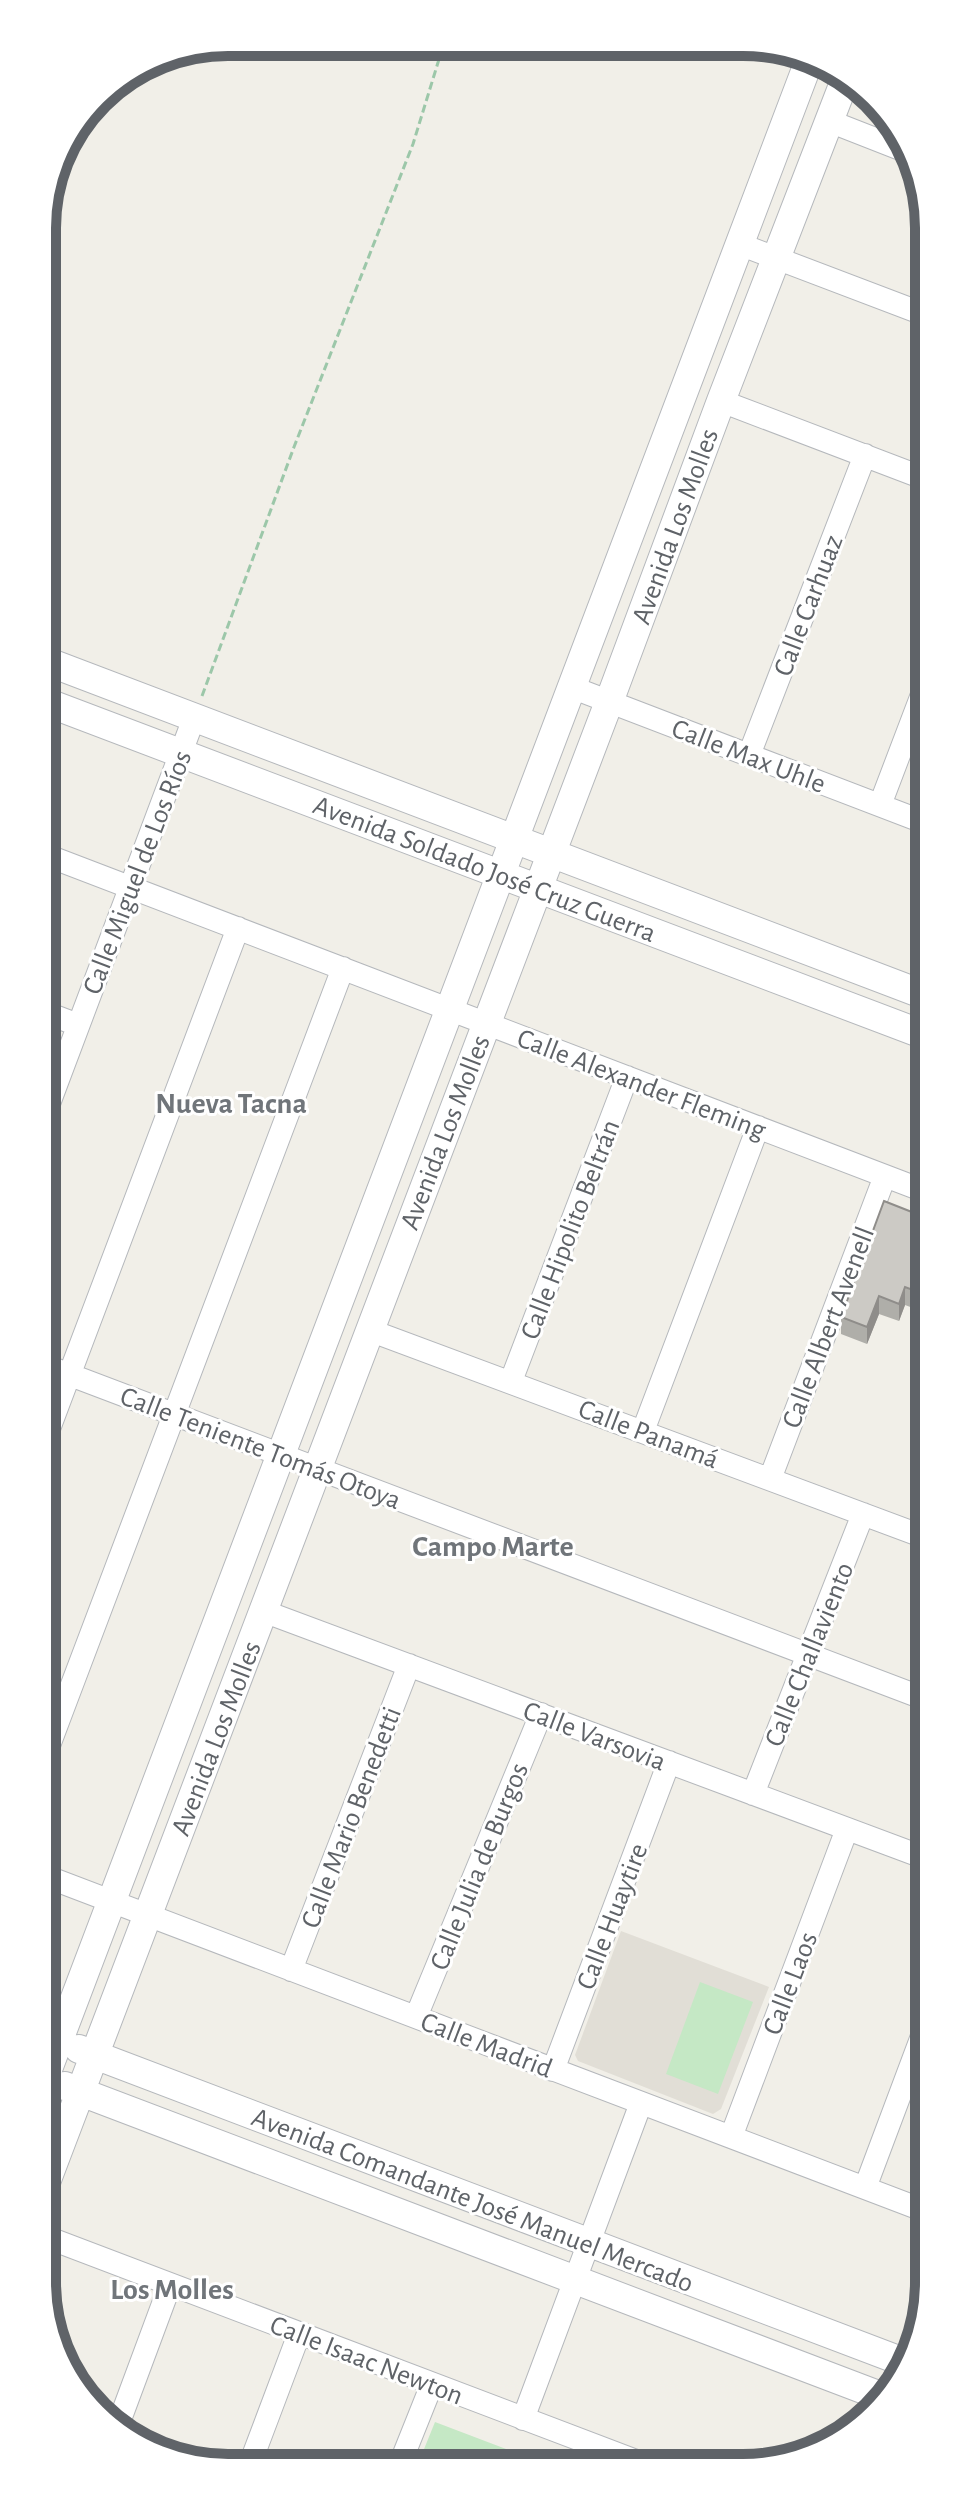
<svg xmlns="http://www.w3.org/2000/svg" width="971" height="2510" viewBox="0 0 971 2510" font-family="'Alegreya Sans',sans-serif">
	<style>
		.education { fill: #e1ded6 }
		.green { fill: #c5e8c5 }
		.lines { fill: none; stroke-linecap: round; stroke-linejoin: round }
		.minor-casing { stroke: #b5b8bc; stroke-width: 24 }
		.tertiary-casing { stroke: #b5b8bc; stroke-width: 30 }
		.path { stroke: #9cc7a9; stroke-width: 3; stroke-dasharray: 8 4; stroke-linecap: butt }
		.minor { stroke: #fff; stroke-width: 22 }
		.tertiary { stroke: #fff; stroke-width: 28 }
		.wall { fill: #afaea9 }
		.shaded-wall { fill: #8f8d8a }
		.building { fill: #cccac5; stroke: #8f8d8a; stroke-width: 2 }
		.labels { text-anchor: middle; stroke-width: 6; stroke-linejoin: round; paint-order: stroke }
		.street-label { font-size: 28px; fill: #5f6368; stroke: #fff }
		.neighbourhood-label { font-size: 30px; font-weight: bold; fill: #70757a; stroke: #fff }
		.rim { fill: none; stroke: #5f6368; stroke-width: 10 }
	</style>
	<rect width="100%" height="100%" fill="#f1efe8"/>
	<path class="education" d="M621,1931L769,1987L721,2109L713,2114L578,2061L575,2055Z"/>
	<path class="green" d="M700,1982L753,2002L718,2094L666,2074Z
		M435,2422L546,2464H418Z"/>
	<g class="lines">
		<g class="minor-casing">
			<path id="minor" d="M829,121L903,150
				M739,244L926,315
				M721,401L926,479
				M571,687L926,823
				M749,755L865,455
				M880,805L926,684
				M43,854L927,1192
				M44,1012L78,1025
				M44,1117L194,718
				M369,1330L927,1538
				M44,1365L928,1700
				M511,1381L627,1077
				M643,1431L758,1127
				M44,1442L238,928
				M770,1479L885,1176
				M263,1611L928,1859
				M45,1756L343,968
				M753,1794L863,1514
				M45,1876L928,2212
				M291,1970L409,1665
				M416,2017L541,1714
				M553,2070L669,1762
				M731,2137L847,1829
				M865,2188L928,2020
				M46,2237L644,2464
				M523,2419L641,2103
				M118,2425L170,2285
				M250,2464L299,2334
				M400,2464L432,2384"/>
		</g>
		<g class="tertiary-casing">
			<path id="tertiary" d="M43,660L927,996
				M43,701L927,1036
				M79,2049L901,2361
				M45,2077L809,61
				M65,2086L886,2398
				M45,2185L609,702L721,401L845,80"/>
		</g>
		<path class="path" d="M202,696L294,447L413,144L444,43"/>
		<use href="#minor" class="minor"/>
		<use href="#tertiary" class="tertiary"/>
	</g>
	<path class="wall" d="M927,1218V1302L924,1301L921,1311L905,1305L899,1321L879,1314L867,1344L841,1334V1317Z"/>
	<path class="shaded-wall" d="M924,1284V1301L921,1311V1293Z
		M905,1287V1305L899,1321V1304Z
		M879,1296V1314L867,1344V1327Z"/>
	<path class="building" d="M884,1201L927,1218V1256L923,1266L927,1267V1285L924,1284L921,1293L905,1287L899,1304L879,1296L867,1327L841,1317Z"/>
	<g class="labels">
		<g class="street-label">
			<text transform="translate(674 526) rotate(-70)" y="10">Avenida Los Molles</text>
			<text transform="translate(807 605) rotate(-69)" y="10">Calle Carhuaz</text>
			<text transform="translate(749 755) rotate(21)" y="10">Calle Max Uhle</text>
			<text transform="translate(485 868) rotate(21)" y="10">Avenida Soldado José Cruz Guerra</text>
			<text transform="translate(136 872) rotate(-69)" y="10">Calle Miguel de Los Ríos</text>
			<text transform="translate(642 1083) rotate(21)" y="10">Calle Alexander Fleming</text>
			<text transform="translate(444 1132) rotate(-69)" y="10">Avenida Los Molles</text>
			<text transform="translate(569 1229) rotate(-69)" y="10">Calle Hipolito Beltrán</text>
			<text transform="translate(827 1327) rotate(-69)" y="10">Calle Albert Avenell</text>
			<text transform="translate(649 1433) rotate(21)" y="10">Calle Panamá</text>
			<text transform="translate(261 1447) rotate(21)" y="10">Calle Teniente Tomás Otoya</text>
			<text transform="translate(808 1654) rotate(-68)" y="10">Calle Challaviento</text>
			<text transform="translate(595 1735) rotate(21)" y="10">Calle Varsovia</text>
			<text transform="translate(215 1738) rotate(-69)" y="10">Avenida Los Molles</text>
			<text transform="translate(350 1817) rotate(-69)" y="10">Calle Mario Benedetti</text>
			<text transform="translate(478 1866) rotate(-68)" y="10">Calle Julia de Burgos</text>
			<text transform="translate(611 1916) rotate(-69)" y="10">Calle Huaytire</text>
			<text transform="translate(789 1983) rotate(-69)" y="10">Calle Laos</text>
			<text transform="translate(487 2044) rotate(21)" y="10">Calle Madrid</text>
			<text transform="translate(473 2199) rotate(21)" y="10">Avenida Comandante José Manuel Mercado</text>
			<text transform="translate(367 2359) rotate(21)" y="10">Calle Isaac Newton</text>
		</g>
		<g class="neighbourhood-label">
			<text x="231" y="1113">Nueva Tacna</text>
			<text x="493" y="1556">Campo Marte</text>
			<text x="172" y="2299">Los Molles</text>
		</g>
	</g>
	<path d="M0 0H971V2510H0ZM228 56H743A172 172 0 0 1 915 228V2282A172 172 0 0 1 743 2454H228A172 172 0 0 1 56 2282V228A172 172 0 0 1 228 56Z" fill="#fff" fill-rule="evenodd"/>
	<path class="rim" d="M228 56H743A172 172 0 0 1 915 228V2282A172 172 0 0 1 743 2454H228A172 172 0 0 1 56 2282V228A172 172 0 0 1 228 56Z"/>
</svg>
